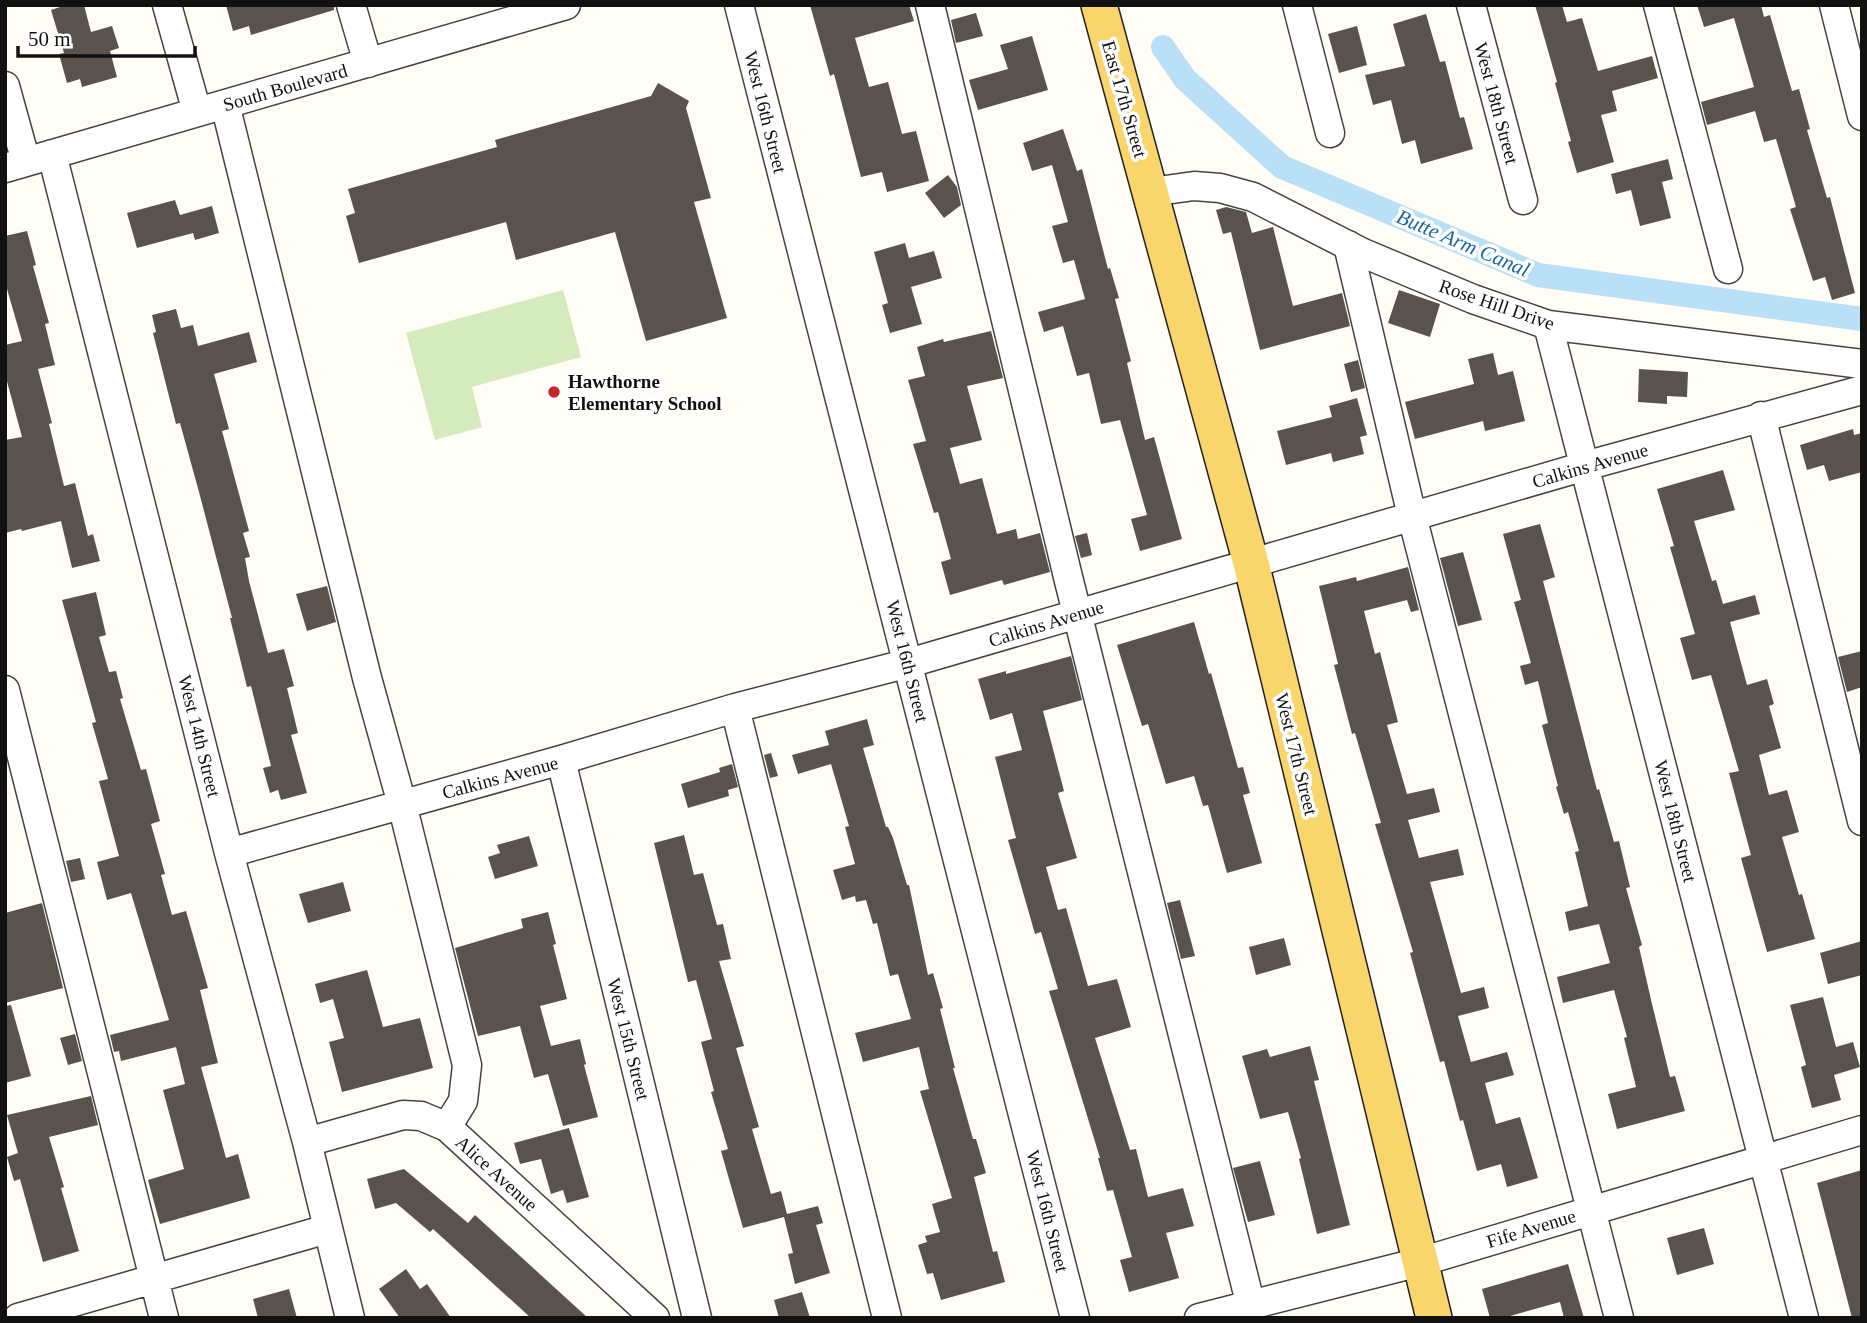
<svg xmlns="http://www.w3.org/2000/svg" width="1867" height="1323" viewBox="0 0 1867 1323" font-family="Georgia,serif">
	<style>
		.green { fill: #d5ebbd }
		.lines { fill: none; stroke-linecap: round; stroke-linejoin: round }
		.canal { stroke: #b9e0f7; stroke-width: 24 }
		.building { fill: #5a524d }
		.minor-casing { stroke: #444; stroke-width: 31 }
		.major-casing { stroke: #222; stroke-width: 38 }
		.minor { stroke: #fff; stroke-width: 28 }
		.major { stroke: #f9d66b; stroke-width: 35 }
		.poi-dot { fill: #c4262e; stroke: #fff; stroke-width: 2.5 }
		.labels { text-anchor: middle; stroke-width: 7; stroke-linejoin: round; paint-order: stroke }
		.street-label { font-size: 19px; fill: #111; stroke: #fff }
		.poi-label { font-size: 19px; font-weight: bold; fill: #111; stroke: #fff; text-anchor: start }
		.water-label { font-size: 21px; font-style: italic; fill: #1768a6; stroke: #fff }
	</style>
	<rect width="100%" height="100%" fill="#fffdf5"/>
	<path class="green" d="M563,290L581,357L472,387L482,427L435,440L406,333Z"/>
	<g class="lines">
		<path class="canal" d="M1163,47L1185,79L1282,167L1538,275L1862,319"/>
	</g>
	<path class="building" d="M66,5H84L91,32L112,26L119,48L110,51L117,77L82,87L80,79L67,83L59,54L64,53L51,10Z
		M226,5H334V10L251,35L249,26L233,31Z
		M810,5H909L914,21L855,38L869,87L888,82L902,134L916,131L929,181L887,192L882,172L861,177L834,74L830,76Z
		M1535,5H1562L1567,22L1582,18L1598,71L1652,56L1658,78L1612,91L1617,111L1601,115L1614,162L1577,173L1568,142L1571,141L1555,83L1557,82Z
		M1697,5H1761L1764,17L1770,15L1792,91L1799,89L1810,129L1807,130L1827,198L1830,197L1855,293L1832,300L1825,277L1813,281L1790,209L1796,207L1776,139L1764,142L1755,111L1707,125L1701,102L1754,87L1734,18L1704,27Z
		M976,13L983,36L956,43L951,20Z
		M1426,14L1440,62L1445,61L1460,118L1464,117L1473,149L1421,164L1415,140L1402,144L1391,100L1373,105L1365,75L1405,66L1393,24Z
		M1357,26L1367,65L1339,73L1328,34Z
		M1032,36L1048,90L978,110L969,80L1008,69L1000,45Z
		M658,83L689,101L686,108L711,198L694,202L727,318L646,341L615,232L516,260L506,222L359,263L346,216L355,213L348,189L497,147L495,140L651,96Z
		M1063,129L1077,171L1082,169L1108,269L1110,268L1119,298L1115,299L1131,361L1127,363L1145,440L1154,437L1182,539L1140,551L1131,519L1147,515L1120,420L1101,424L1089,373L1077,376L1063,326L1044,332L1038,312L1085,299L1074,260L1063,263L1052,226L1068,222L1052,165L1032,171L1023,143Z
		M1668,159L1673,179L1662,182L1671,218L1640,226L1631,190L1616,194L1611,174Z
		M948,175L957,187L961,205L944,218L925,193Z
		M175,200L180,215L212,206L219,233L195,240L193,233L137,248L127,213Z
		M1226,207L1246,212L1252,233L1273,227L1293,306L1342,293L1350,326L1260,350L1231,232L1223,234L1216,210Z
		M27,231L36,265L33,266L49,323L45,324L55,365L38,369L52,423L49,424L64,486L75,483L88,536L93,534L100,561L72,568L61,521L22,531L21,529L5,533V440L22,437L5,374V345L22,341L5,282V236Z
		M905,243L909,258L934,251L942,278L911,287L922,324L890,333L882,305L888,303L874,252Z
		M1399,290L1440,304L1430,337L1388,323Z
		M176,309L181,328L193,325L198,346L249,332L257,362L214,374L229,429L222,431L249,531L243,533L250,557L245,558L249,581L268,653L284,649L294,686L287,688L298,733L291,735L307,793L281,800L278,790L270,793L263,768L271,766L251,686L247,687L230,618H232L199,492L180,423L176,424L153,333L156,332L152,315Z
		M991,331L1003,378L967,386L982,440L950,448L960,484L982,478L997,534L1016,529L1018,539L1040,533L1050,572L1004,585L1002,580L950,595L941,562L951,559L938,512L934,513L913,444L926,441L908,380L925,376L917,347L943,339L944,342Z
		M1493,353L1498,375L1513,371L1525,421L1485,431L1483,421L1415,439L1405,402L1474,384L1468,359Z
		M1358,360L1365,388L1351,392L1344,364Z
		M1639,369L1688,372L1687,397L1667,396V404L1638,402Z
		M1357,398L1367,435L1360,437L1364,454L1333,462L1331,453L1286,465L1277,431L1332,417L1329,406Z
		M1853,429L1854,435L1862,433V472L1829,481L1824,465L1807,470L1800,445Z
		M1723,470L1735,510L1694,521L1712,581L1716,580L1723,604L1755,595L1760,614L1730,622L1747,685L1767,679L1774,704L1769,706L1781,748L1759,755L1769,795L1787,790L1799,832L1782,837L1799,895L1802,894L1815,939L1767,952L1741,858L1751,855L1729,773L1739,771L1711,675L1692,680L1680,638L1695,634L1670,547L1674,546L1657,489Z
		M1540,524L1555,577L1543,581L1597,790L1599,789L1614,842L1619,841L1630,887L1626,888L1642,945L1639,947L1652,1004L1670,1077L1675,1076L1685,1111L1617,1129L1608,1094L1636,1087L1624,1038L1627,1037L1614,990L1563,1003L1557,977L1610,963L1599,924L1569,931L1565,912L1588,906L1575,852L1579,851L1568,812L1564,814L1556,787L1558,786L1542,725L1548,723L1538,681L1525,685L1520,666L1531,663L1514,602L1521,600L1503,534Z
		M1087,533L1092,555L1081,558L1075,536Z
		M1463,552L1482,620L1458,626L1440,558Z
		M1408,567L1419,610L1411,612L1407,600L1364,611L1375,654L1380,652L1398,722L1387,725L1407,794L1434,788L1440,812L1408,820L1419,858L1458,849L1464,875L1430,882L1461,993L1484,987L1489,1008L1458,1016L1471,1062L1507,1052L1514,1075L1485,1083L1496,1124L1520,1117L1538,1178L1507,1187L1501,1164L1477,1171L1463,1120L1460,1121L1444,1061L1440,1062L1410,953L1413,952L1375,824L1381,823L1355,733L1352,734L1334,665L1338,664L1319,586L1356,577L1357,581Z
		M327,586L336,622L307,631L296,594Z
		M96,592L106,635L99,637L109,672L116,671L123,698L120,699L141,770L146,769L160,821L151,824L165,874L161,875L172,915L186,911L208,988L200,990L218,1063L201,1067L226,1158L238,1154L250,1198L160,1224L148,1180L184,1169L163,1090L185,1084L176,1047L121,1061L119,1051L114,1052L110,1035L169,1020L131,893L107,900L97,862L119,856L99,781L108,779L92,723L96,722L62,600Z
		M1194,622L1209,674L1211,673L1238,768L1243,767L1250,793L1243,795L1262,863L1227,873L1208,805L1203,806L1194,776L1166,784L1148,724L1142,726L1117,645Z
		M1862,651V687L1847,692L1838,657Z
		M1071,656L1082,700L1043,711L1064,791L1058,793L1077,858L1046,867L1058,910L1066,908L1088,986L1117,979L1131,1027L1095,1038L1130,1150L1136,1149L1148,1197L1183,1188L1194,1226L1166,1233L1179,1278L1129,1292L1120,1260L1132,1257L1113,1190L1107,1191L1098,1158H1100L1049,991L1058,989L1041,932L1035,934L1008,840L1016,838L995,757L1022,750L1012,713L990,720L978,679L1006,671V674Z
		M867,719L874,745L863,748L886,827H888L893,838L907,885H909L928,975L933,973L943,1008L940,1009L955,1068H953L973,1139H976L986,1173L974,1177L993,1252L997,1251L1005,1282L941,1300L933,1273L927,1274L918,1245L927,1242L925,1236L940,1232L932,1204L952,1198L920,1091L929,1089L919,1047L863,1062L855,1033L911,1019L898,974L890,976L877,923L873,924L866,900L856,902L855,896L842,900L833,870L855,864L845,827L849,826L831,764L798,774L792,755L829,745L825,731Z
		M771,753L778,776L770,778L764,755Z
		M732,764L738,787L728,790L729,796L688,808L681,784L720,772L719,768Z
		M684,835L694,875L703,873L717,925L723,924L731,959L719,961L744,1046L736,1048L759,1127L752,1129L771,1194L781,1191L787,1214L818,1206L823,1223L816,1225L830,1273L795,1284L788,1254L793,1253L784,1217L743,1228L721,1151L728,1149L711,1092L714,1091L701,1042L712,1039L696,980L688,982L654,843Z
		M529,836L538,866L495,879L488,857L500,853L497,845Z
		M80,858L85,879L71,882L66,861Z
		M343,882L351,911L308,923L299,894Z
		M1180,900L1195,956L1181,959L1167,903Z
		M42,903L63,988L5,1003V913Z
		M548,912L556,944L553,945L567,999L540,1006L551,1046L580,1039L586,1064L584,1065L598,1117L563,1126L548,1074L534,1078L520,1026L478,1036L455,948L523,928L521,919Z
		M1284,938L1291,965L1256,975L1249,947Z
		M1862,941V975L1828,984L1820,953Z
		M367,970L383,1027L420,1018L433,1068L342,1092L329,1042L344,1038L333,999L320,1003L315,984Z
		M1823,997L1836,1047L1853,1042L1860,1067L1834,1075L1841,1100L1812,1108L1801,1067L1806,1065L1790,1005Z
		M11,1005L31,1076L5,1083V1006Z
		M75,1034L82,1061L68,1065L60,1038Z
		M1310,1046L1319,1080L1314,1081L1350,1225L1317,1234L1299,1159L1301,1158L1288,1112L1260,1119L1242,1056L1267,1049L1270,1057Z
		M91,1096L98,1125L49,1137L64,1187L61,1188L79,1251L43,1262L20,1179L14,1181L7,1157L18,1153L7,1115Z
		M569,1128L589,1197L567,1203L563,1190L551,1194L541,1159L520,1164L514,1143Z
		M1260,1161L1275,1215L1248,1222L1233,1168Z
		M404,1169L468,1223L475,1215L588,1318H531L433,1229L430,1232L396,1203L375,1209L367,1179Z
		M1862,1170V1318H1852L1817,1183Z
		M1704,1228L1714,1264L1677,1275L1667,1238Z
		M1568,1264L1584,1318H1564L1560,1302L1503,1318H1490L1482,1289Z
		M406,1269L420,1289L427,1284L451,1318H400L379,1289Z
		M289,1289L297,1318H258L253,1299Z
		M802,1292L810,1318H779L774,1300Z"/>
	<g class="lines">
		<g class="minor-casing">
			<path id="minor" d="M167,5L197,112
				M351,5L368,63
				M739,5L1075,1318
				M930,5L1069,581L1254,1318
				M1297,5L1330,133
				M1471,5L1523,200
				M1658,5L1728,269
				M1834,5L1862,116
				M5,86L26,162
				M225,104L367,678L402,804L467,1065L463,1101L447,1127
				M52,154L229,853L307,1142L350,1318
				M5,168L566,5
				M1151,192L1194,186L1220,188L1253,197L1363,253L1473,299L1548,325L1862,364
				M1348,245L1412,516L1619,1318
				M1548,325L1804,1318
				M1761,416L1862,821
				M5,690L164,1318
				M735,708L887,1318
				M561,760L697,1318
				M229,853L561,760L735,708L909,663L1585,466L1862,390
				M307,1142L403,1115L421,1116L447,1127L655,1318
				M18,1318L327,1229
				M1199,1318L1420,1262L1862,1130"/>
		</g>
		<g class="major-casing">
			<path id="major" d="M1099,5L1251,563L1434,1318"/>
		</g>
		<use href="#minor" class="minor"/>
		<use href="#major" class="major"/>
	</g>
	<circle class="poi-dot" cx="554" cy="392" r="7"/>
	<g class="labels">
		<g class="street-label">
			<text transform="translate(285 87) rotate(-16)" y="7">South Boulevard</text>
			<text transform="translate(1125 99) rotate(74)" y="7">East 17th Street</text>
			<text transform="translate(1497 103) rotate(75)" y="7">West 18th Street</text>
			<text transform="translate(766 112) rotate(76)" y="7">West 16th Street</text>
			<text transform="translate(1497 304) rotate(19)" y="7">Rose Hill Drive</text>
			<text transform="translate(1590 465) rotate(-16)" y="7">Calkins Avenue</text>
			<text transform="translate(1046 623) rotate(-17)" y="7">Calkins Avenue</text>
			<text transform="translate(908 661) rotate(76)" y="7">West 16th Street</text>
			<text transform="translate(200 736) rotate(76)" y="7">West 14th Street</text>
			<text transform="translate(1297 754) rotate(76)" y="7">West 17th Street</text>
			<text transform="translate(500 777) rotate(-15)" y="7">Calkins Avenue</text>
			<text transform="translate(1676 821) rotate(76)" y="7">West 18th Street</text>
			<text transform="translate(629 1039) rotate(76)" y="7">West 15th Street</text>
			<text transform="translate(497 1173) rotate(42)" y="7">Alice Avenue</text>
			<text transform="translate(1048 1211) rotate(76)" y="7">West 16th Street</text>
			<text transform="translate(1531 1228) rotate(-17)" y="7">Fife Avenue</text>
		</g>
		<g class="poi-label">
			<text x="568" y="388">Hawthorne<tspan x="568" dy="22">Elementary School</tspan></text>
		</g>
		<g class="water-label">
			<text transform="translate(1463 243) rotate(23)" y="7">Butte Arm Canal</text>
		</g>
	</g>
	<rect width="1867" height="1323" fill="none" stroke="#111111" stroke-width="14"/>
	<path d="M18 46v10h177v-10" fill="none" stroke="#111111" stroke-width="3.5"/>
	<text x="28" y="46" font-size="21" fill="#111111" stroke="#ffffff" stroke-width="5" paint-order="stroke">50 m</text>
</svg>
